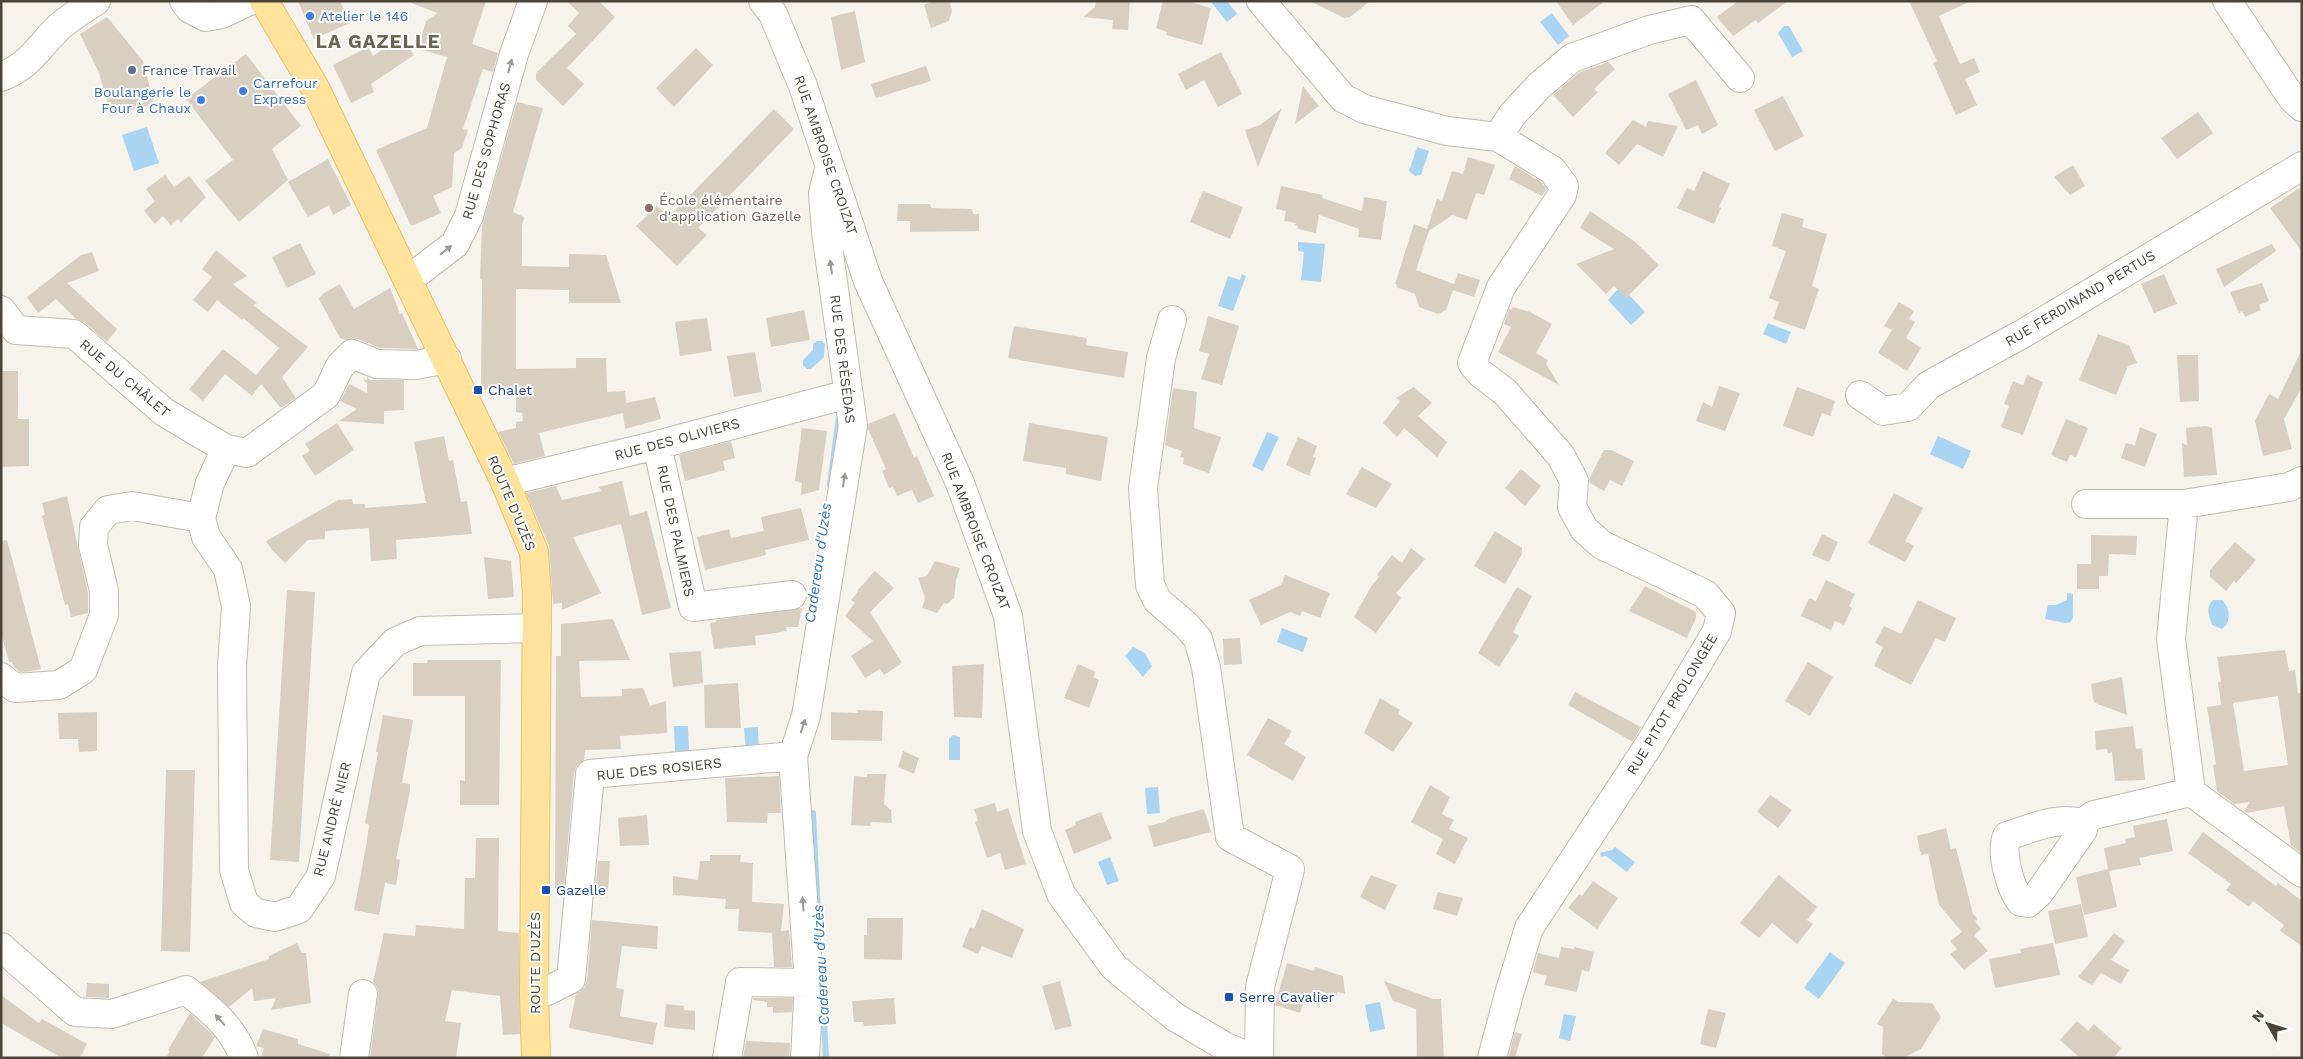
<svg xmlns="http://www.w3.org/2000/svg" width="2303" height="1059" viewBox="0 0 2303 1059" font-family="'Work Sans',sans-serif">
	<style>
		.water { fill: #a9d4f2 }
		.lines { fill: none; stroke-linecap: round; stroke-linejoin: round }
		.stream { stroke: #a9d4f2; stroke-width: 6 }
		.building { fill: #d8cfc1; fill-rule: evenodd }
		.minor-casing { stroke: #c2bbae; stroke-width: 30 }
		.major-casing { stroke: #e6c16a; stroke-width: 30 }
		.minor { stroke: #fff; stroke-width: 28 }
		.major { stroke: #ffe39c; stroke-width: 28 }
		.oneway { fill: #9c9892 }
		.shop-dot { fill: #3f7fe0; stroke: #fff; stroke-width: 2 }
		.service-dot { fill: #5c6f8a; stroke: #fff; stroke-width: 2 }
		.education-dot { fill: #8d6e63; stroke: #fff; stroke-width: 2 }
		.transit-dot { fill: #1a4fb4; stroke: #fff; stroke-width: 2 }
		.labels { text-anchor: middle; stroke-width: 4; stroke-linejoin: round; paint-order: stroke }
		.shop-label { font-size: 14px; fill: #366cbe; stroke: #fff; text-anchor: start }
		.service-label { font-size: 14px; fill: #4e5e75; stroke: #fff; text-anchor: start }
		.street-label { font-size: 14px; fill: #4b4439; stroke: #fff }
		.education-label { font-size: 14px; fill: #785e54; stroke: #fff; text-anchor: start }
		.transit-label { font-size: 14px; fill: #164399; stroke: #fff; text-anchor: start }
		.water-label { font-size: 15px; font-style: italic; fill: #2e7ab2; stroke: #fff }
		.district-label { font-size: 19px; font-weight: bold; letter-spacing: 1px; fill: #6e6250; stroke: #fff }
	</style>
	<rect width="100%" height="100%" fill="#f6f3ec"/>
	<path class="water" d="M1227,1L1237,14L1227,22L1211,2Z
		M1552,13L1569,36L1558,45L1540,22Z
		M1784,26H1789L1803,51L1792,57L1778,33Z
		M147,127L159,163L134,171L122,135Z
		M1417,147L1429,151L1421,175L1415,176L1409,171Z
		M1298,242L1325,244L1321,282L1301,280L1304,252L1298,251Z
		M1242,274L1246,276L1233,311L1218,306L1228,276L1240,280Z
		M1618,289L1629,295L1645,312L1631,325L1608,300Z
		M1768,323L1791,332L1786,344L1763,334Z
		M817,341H822L825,344L824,357L811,369H807L803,365V360L813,350V344Z
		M1267,432L1279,437L1263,471L1252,466Z
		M1938,436L1971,451L1963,469L1930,454Z
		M2067,593L2073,594V617L2071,622L2065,623L2045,619L2048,605H2056L2067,600Z
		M2213,600H2222C2230,608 2232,622 2222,629L2212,625C2209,615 2205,608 2213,600Z
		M1282,628L1308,638L1303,652L1277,642Z
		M1133,647L1145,653L1152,666L1143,677L1125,656Z
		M674,726H688L689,751H675Z
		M758,727L759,753L746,754L744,728Z
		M953,735L960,737V760H949V739Z
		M1158,787L1160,813L1147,814L1145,788Z
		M1615,847L1635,862L1627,872L1606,856L1601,857L1600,853L1612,850Z
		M1110,857L1119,881L1107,885L1098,862Z
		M1830,952L1845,963L1819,999L1804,988Z
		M1380,1002L1385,1029L1370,1032L1365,1005Z
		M1564,1014L1576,1016L1570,1041L1559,1038Z"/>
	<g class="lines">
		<path class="stream" d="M830,485L839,417
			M813,813L819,936
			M822,986L826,1058"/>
	</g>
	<path class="building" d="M298,1H340L350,23L314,39Z
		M412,1H486L472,44L498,53L493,72L483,69L463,129L468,130L462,148L454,153L452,187L433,196L441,213L411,226L376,150L427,128L447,57L418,49L426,21L438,13L411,3Z
		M567,1H599L615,17L567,68L584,84L563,106L536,80V73L576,34L568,26L579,13Z
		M933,1H949L952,10L949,21L931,28L924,5Z
		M1096,1H1130L1128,30L1112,29L1113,20L1083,17L1095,7Z
		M1163,1H1187L1211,8L1202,45L1166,35L1167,32L1156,28Z
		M1310,1H1370L1350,17L1344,18Z
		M1556,1H1605L1573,25Z
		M1738,1H1788L1758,23L1756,20L1733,36L1717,17Z
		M1909,1H1971L1939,16L1960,64L1974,58L1980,72L1965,79L1977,105L1956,115L1933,63L1937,61Z
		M855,11L865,62L841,70L831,17Z
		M107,17L143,61L154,104L111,116L99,73L80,34Z
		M402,37L414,55L371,84L374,92L351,103L333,65L368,47L373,56Z
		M696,48L713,65L674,107L656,88Z
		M1221,52L1242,94L1218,107L1204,80L1186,90L1178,74Z
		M246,54L301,126L272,149L288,180L239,222L205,181L233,160L186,99Z
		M1608,62L1615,69L1594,89L1598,92L1573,117L1553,95L1580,72Z
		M926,66L931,81L876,98L871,84Z
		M1696,80L1718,125L1702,134L1698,125L1686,130L1668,94Z
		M1303,86L1319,106L1295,124Z
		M1783,96L1804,136L1775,151L1754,110Z
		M517,102L543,108L513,212L524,217L522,226V266L569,267V254L606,255L621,303H569V290L516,289V369L576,368V358H606L607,392L625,391L626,403L655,397L661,419L625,429L623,413L539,433L545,456L514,464L498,432L516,428V422L523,421L522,413L516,412V389L481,390L482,280L480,279L482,226Z
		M1282,108L1258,167L1245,130L1260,125Z
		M774,109L794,129L698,228L707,235L677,266L636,226L657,206L669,217Z
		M2198,112L2213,133L2177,159L2161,138Z
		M1633,120L1646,127L1648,121L1678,126L1663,157L1637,144L1619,165L1605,153Z
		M1468,157L1495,165L1484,195L1476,193L1467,220L1452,215L1429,231L1416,270L1454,284L1458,273L1480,280L1474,297L1453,290L1446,310L1438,314L1419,307L1415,294L1396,287L1397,285L1395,284L1414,224L1427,229L1437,199L1442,201L1452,171L1463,174Z
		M328,159L351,205L333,215L329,205L308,217L288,182Z
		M2073,165L2085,186L2070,195L2054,177Z
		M1515,166L1541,182L1547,189L1542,196L1509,179Z
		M1703,171L1730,184L1719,207L1721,208L1714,224L1677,208L1687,188L1694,191Z
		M165,175L174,187L189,176L206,197L181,222L178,219L171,225L163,216L155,224L144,211L155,201L146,189Z
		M1281,186L1323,195L1322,198L1362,211L1364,197L1387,201L1381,240L1358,237L1359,229L1319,215L1316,233L1298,229V226L1295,225L1296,223L1284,221L1286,211L1276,209Z
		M2302,186V252L2270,208Z
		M1203,191L1243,207L1230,239L1190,222Z
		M898,204H930L931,208L972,209L973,214H979V231L910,232V221H897Z
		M1590,211L1634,241L1659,265L1626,298L1614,286L1606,294L1576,264L1614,249L1580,228Z
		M1782,213L1804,219L1802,227L1827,234L1812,286L1819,289L1805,330L1773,319L1779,302L1769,298L1786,251L1772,246Z
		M300,243L316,274L287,288L272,257Z
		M2272,244L2276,251L2224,287L2216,269Z
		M216,250L247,276L233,284L257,303L253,305L308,347L282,377L296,398L283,407H280L261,384L252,396L225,374L203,401L189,389L223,349L256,375L279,348L243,318L242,320L217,300L208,312L193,300L212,277L202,269Z
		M92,252L99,271L67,283L117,329L107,342L84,322L76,319L56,299L38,313L27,297L81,255Z
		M2164,274L2177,304L2154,313L2141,284Z
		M2262,283L2269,301L2259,305L2261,310L2245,317L2242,311L2239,313L2230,292Z
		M340,284L354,309L390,288L400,314L402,313L418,349L380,348L358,339L346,340L340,338L319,299L324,293Z
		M1899,302L1914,311L1909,319L1915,322L1906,338L1921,348L1907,371L1878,353L1892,330L1884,326Z
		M1513,307L1530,312L1552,324L1536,353L1548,360L1546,364L1559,385L1498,352L1511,327L1504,324L1509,309L1511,310Z
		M804,310L810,340L771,347L766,318Z
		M1208,316L1239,326L1222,385L1201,379L1209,354L1199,351Z
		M707,318L712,351L680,356L675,322Z
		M1014,326L1087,338L1086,345L1128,352L1124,378L1008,358Z
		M2098,334L2129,345L2137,363L2128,366L2116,395L2079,380Z
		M2302,349V387L2284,419L2292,449L2263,456L2255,421L2269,394L2278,399Z
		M755,352L762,392L734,397L727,356Z
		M2177,355H2198L2199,401L2180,402Z
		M1,371H18V419H29V466L1,467Z
		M2027,375L2043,382L2023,435L2001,427L2009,406L2004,404L2013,381L2023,385Z
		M367,377L370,380H404V410L384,411V424L339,421L357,409L340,401L349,384L367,393V384L364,380H367Z
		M1719,386L1740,393L1725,431L1696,421L1703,402L1712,407Z
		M1414,387L1432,403L1418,416L1447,442L1437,457L1404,428L1397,437L1383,423L1400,401L1396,398Z
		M1797,387L1835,401L1830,416L1822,413L1813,437L1783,426Z
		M1173,388L1197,392L1194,428L1221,437L1209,473L1183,464L1184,458L1180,457L1182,451L1165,445Z
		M895,413L914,458L917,456L934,496L918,503L912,490L897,496L893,487L889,488L882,471L886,469L868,429V424Z
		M2066,419L2088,428L2076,457L2070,455L2067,462L2051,455Z
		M337,423L354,450L315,476L302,456L310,451L305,444Z
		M1029,423L1108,437L1101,481L1066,474V468L1023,461Z
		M2206,426L2212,428L2217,475L2184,477L2182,443L2187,445L2186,428Z
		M2140,427L2157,434L2145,467L2121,458L2126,443L2135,445Z
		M802,428L827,431L819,490L801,495L802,483L795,481Z
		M444,436L449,461L453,460L461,502L467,501L472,534L396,540L397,559L371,561L369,528L325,531V539L308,540L285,563L272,550L266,541L338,500L352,499L353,504H365V508L426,503L414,442Z
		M1298,437L1317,446L1313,457L1316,458L1309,476L1286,465Z
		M731,441L735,458L723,461L725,470L685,481L679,455Z
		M1604,450H1611L1634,461L1622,486L1610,480L1604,491L1590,483L1589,479Z
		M1362,467L1392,484L1376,508L1346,494Z
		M1521,469L1541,486L1525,506L1505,488Z
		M622,481L630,516L647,511L671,608L642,615L621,524L573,537L601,593L562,610V603L553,604L549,546L526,493L556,486L562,500L601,491L599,487Z
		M1894,493L1923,508L1905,541L1914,546L1905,562L1868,543Z
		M67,496L88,593V613L71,617L68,604L65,605L42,516L45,515L42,503Z
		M801,508L809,540L765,550L766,555L705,570L697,537L729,529L731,538L764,531L761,517Z
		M1495,531L1522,548V554L1505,584L1474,566Z
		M1822,534L1838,542L1829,562L1812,555Z
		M2091,535L2137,536L2136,555L2109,554L2108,576H2099V589H2077V564H2091Z
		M7,540L41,669L31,671L20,672L14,667L12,662H9L1,633V541Z
		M2235,542L2256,560L2236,583L2234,581L2226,591L2210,577V570Z
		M1411,548L1425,559L1396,593L1401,598L1376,633L1354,617L1372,585L1379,577L1377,575L1392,555L1402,563Z
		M484,557L511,561L514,597L488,599Z
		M935,561L960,568L956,580L954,598L947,604L944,603L937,613L922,608L925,598L918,578L927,576Z
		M875,571L894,588L870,612L902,663L884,675L880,669L865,678L851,656L873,641L845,616L855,603L851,600L858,592L857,591Z
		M1285,575L1330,593L1320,618L1302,611L1300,616L1290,612L1261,625L1249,600L1281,585Z
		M1826,580L1855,594L1849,606L1852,608L1844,625L1835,621L1831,630L1801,616L1809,598L1816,601Z
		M1645,586L1696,612V618L1687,638L1629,611Z
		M1517,587L1532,596L1513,632L1519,636L1499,667L1478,653Z
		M287,590L315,592L299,862L270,860Z
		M1918,600L1956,618L1945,642L1936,638L1911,685L1874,666L1883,647L1875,643L1884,626L1901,634Z
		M802,608L798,627H786L787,631L755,636L756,645L714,649L710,623L716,622V620Z
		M613,619L630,660L579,661L581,697L622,696V689L643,688L650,706L666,701L667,733L620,736L621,749L585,750L584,760L577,765L574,773L564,888H555L556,656H561V624Z
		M1240,638L1242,664L1224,665L1223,639Z
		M2285,650L2289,671L2295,670L2298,693H2302V853L2291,846L2284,806L2247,813L2244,811L2250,802L2234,804L2217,791L2213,765L2216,764L2207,707L2226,704L2221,705L2218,682H2221L2217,657ZM2278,696L2288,765L2244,771L2233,703Z
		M701,651L703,683L673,687L669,653Z
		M428,660H501L499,805H460V780L465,781V696H413V663H427Z
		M1808,662L1833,677L1810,716L1785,701Z
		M984,664L982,718L954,717L952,666Z
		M1078,664L1096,672L1093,677L1099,680L1089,708L1064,698Z
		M2122,677L2127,715L2095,703L2093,699L2091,684Z
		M738,683L741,728H705L704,685Z
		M1575,692L1641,727L1633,742L1568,705Z
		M1380,698L1400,710L1398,714L1413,723L1393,752L1364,733Z
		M858,710L883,711L882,741L831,740V712L858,713Z
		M97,712V751L79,752L78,739H59L58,713Z
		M383,715L413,720L402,783L410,784V791L396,859L400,860L396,885L385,883L379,915L354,910L367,841L369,825L365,823L378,752H376Z
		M1268,718L1292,731L1284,744L1306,757L1293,781L1247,755Z
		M2133,726L2136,749L2142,748L2145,780L2115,781L2112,752L2108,753L2107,749L2096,750L2095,731Z
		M903,751L919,758L914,774L898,767Z
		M166,770H195L190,952L161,951Z
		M867,774H886L884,804L891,810L892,823L870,822V826L851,825L854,776L867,777Z
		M779,776L781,813H768L767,823L727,822L725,778Z
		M1430,785L1450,797L1442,814L1454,820L1449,829L1468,838L1455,864L1436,854L1443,839L1411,822Z
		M1770,795L1792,810L1778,828L1757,812Z
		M995,803L997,812L1008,808L1026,864L1005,870L1000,853L987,858L975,822L978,821L974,809Z
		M1204,809L1211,832L1154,847L1148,826L1165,822L1170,818Z
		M1101,812L1112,839L1074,854L1065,830L1076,825L1075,822Z
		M647,815L649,845L620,846L618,818Z
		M2167,819L2173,851L2139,858L2141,865L2109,871L2117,907L2084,915L2076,877L2108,869L2104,848L2126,843L2125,839L2135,837L2133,826Z
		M1946,828L1951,849L1956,848L1973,914L1978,919L1975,921L1981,929L1974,935L1988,951L1964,970L1950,954L1957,949L1950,941L1962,932L1939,905L1928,854L1921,855L1917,836Z
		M2203,832L2276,886L2278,883L2302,901V946L2280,931L2284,925L2253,901L2249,907L2226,890L2231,884L2188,853Z
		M476,838H499L498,931L519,933L520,1034L503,1035L500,996L452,990L445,1021L461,1023L456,1058H370L378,996V989L373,982L384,933L415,936L416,925L464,929L465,878H475Z
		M710,855H741L740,862L753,863L752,902L784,904L781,931L789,930L792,967H774L772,933L738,931L739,909H725L726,899L673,895V876L698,880L700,861H710Z
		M598,861H610L608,891H595Z
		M1371,875L1397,885L1385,910L1360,897Z
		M1779,875L1817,907L1807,920L1813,924L1797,944L1772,923L1759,938L1740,923Z
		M1593,881L1618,898L1597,929L1568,908L1579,894L1582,896Z
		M1438,892L1463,898L1457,916L1433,909Z
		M2081,904L2088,937L2055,944L2048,911Z
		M982,909L1024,929L1012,958L982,946L978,954L962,947L970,927L974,929Z
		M867,918H903L902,960L864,959V935H867Z
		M592,920L658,926L657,949L622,946L616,988L624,989L620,1016L657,1023L653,1045L569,1028L576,994L584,988L587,980Z
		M2114,933L2125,941L2111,960L2129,970L2121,984L2101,973L2092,985L2078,977Z
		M297,943L302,953H306L311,1003L271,1010L276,998L254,1001L252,988L229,1007L200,982L269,959V956Z
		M2053,943L2060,975L1995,988L1989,959L2021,953L2020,949Z
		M1561,947L1574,949L1575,947L1594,952L1589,972L1582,970L1577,992L1544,985L1547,976L1533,972L1538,953L1559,958Z
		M1287,963L1314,971L1315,967L1343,976L1345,994L1338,992L1336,996L1321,991L1319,999L1306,995L1300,1013L1275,1005Z
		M1060,981L1072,1026L1055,1030L1042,986Z
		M1384,981L1433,999H1441L1444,1058H1417L1416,1009L1393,1001Z
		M87,983L109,984V998L86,997Z
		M1,995L39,1023L42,1019L87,1044L80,1058H62L1,1023Z
		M753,998H793L792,1012L773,1013V1007H767V1002L753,1000Z
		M894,998L896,1024L864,1026L863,1022H854L852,1001Z
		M1893,999L1899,1002L1932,1003L1941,1017L1921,1049L1903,1058H1888L1882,1054L1883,1027L1877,1024Z
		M666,1004L684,1006V1010L695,1011V1030L664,1027Z
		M1708,1009L1726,1013L1716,1048L1700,1044Z
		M190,1013L215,1037L202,1058H166L170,1051L168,1050Z
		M2077,1021L2088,1031L2094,1024L2121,1048L2114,1058H2080L2060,1040Z
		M263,1029L298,1039V1044L330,1054L329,1058H261L264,1048L256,1046Z
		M1515,1032L1522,1034L1515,1058H1508Z
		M746,1041L790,1043L789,1058H743Z"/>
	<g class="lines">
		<g class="minor-casing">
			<path id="minor" d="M184,1L190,9L206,17L222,14L249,1
				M763,1L773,14L803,86L868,281L960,483L1008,616L1037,831L1061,894L1114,967L1175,1017L1226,1047L1252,1058
				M1261,1L1343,98L1364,109L1447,131L1498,137L1552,170L1564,186L1562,195L1501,287L1472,363L1480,373L1505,392L1561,456L1574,481L1572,507L1584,529L1602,545L1705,594L1721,613L1717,631L1649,745L1529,928L1509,994L1492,1058
				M2227,1L2292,98L2302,107
				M1,77C30,66 39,46 60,26C71,17 84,9 96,1
				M1498,137L1512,115L1539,86L1572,58L1649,30L1691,20L1740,78
				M408,280L455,244L469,216L514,54L533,1
				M1,310L16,330L74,334L164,412L226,449L247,453L326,395L340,366L352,354L377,364L416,365L447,359
				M1172,320L1161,358L1143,488L1150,585L1157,600L1187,626L1198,639L1206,667L1230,837L1290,869L1260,987L1259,1058
				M1860,395L1883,411L1908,407L1929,385L2024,333L2302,166
				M657,445L693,607L792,595
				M505,482L657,445L848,394
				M2086,504H2184L2289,487L2302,481
				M2184,504L2171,639L2191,792L2302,873
				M201,518L210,483L226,449
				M1,677L15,688L59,685L83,670L104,615V591L93,545L94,527L108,510L132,506L201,518L206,537L228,569L236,606L232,667L234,870L244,903L256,913L275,917L299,909L321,876L366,673L395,642L420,631L537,628
				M2082,823L2083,830L2039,893L2028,903L2021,902C2010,888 2000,852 2007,836C2030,829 2057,816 2082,823L2094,815L2191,792
				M1,947L75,1012L112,1014L186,990C210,1009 234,1028 244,1058
				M534,993L547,991L571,979L590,774L793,756
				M354,1058L363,994
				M727,1058L740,982L809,983
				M805,1058L809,983L793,756L806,716L853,425L826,232L823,193L828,173"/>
		</g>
		<g class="major-casing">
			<path id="major" d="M264,1L314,86L505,482L534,552L537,594L534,993L536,1058"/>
		</g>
		<use href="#minor" class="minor"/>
		<use href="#major" class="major"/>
	</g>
	<defs><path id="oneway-solid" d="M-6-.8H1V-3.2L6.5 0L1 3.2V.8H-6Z" transform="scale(1.25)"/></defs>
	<g class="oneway">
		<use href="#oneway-solid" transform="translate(510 66) rotate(-75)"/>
		<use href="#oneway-solid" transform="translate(446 250) rotate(-38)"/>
		<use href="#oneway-solid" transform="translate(831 267) rotate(-98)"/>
		<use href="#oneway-solid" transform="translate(844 480) rotate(-81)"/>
		<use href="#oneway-solid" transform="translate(803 726) rotate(-72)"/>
		<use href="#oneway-solid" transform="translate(803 904) rotate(-94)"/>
		<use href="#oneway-solid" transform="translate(220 1020) rotate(-131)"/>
	</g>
	<g class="shop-dot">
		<circle cx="310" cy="16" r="5"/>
		<circle cx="243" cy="91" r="5"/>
		<circle cx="201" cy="100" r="5"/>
	</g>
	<circle class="service-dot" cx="132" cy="70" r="5"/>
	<circle class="education-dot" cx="649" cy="208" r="5"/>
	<g class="transit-dot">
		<rect x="473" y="385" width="10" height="10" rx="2.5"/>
		<rect x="541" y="885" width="10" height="10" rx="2.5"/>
		<rect x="1224" y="992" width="10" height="10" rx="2.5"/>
	</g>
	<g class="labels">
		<g class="shop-label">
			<text x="320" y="21">Atelier le 146</text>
			<text x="253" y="88">Carrefour<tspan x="253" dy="16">Express</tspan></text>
			<text x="191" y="97" text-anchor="end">Boulangerie le<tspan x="191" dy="16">Four à Chaux</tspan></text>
		</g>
		<g class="service-label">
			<text x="142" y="75">France Travail</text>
		</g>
		<g class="street-label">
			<text transform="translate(486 151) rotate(-74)" y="5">RUE DES SOPHORAS</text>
			<text transform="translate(826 155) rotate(71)" y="5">RUE AMBROISE CROIZAT</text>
			<text transform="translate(2080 298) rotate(-31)" y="5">RUE FERDINAND PERTUS</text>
			<text transform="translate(843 359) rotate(83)" y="5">RUE DES RÉSÉDAS</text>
			<text transform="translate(125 378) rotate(40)" y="5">RUE DU CHÂLET</text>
			<text transform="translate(677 439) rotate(-15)" y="5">RUE DES OLIVIERS</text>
			<text transform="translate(512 503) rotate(67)" y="5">ROUTE D'UZÈS</text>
			<text transform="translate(676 531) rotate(78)" y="5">RUE DES PALMIERS</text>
			<text transform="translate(976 531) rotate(69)" y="5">RUE AMBROISE CROIZAT</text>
			<text transform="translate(1672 704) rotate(-59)" y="5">RUE PITOT PROLONGÉE</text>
			<text transform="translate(659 769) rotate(-6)" y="5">RUE DES ROSIERS</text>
			<text transform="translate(332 819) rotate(-76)" y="5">RUE ANDRÉ NIER</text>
			<text transform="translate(535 963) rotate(-90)" y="5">ROUTE D'UZÈS</text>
		</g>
		<g class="education-label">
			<text x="659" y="205">École élémentaire<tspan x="659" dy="16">d'application Gazelle</tspan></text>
		</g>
		<g class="transit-label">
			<text x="488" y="395">Chalet</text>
			<text x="556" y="895">Gazelle</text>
			<text x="1239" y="1002">Serre Cavalier</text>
		</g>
		<g class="water-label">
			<text transform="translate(818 563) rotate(-82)" y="5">Cadereau d'Uzès</text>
			<text transform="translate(821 965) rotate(-93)" y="5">Cadereau d'Uzès</text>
		</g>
		<g class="district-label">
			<text x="378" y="48">LA GAZELLE</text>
		</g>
	</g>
	<rect width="2303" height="1059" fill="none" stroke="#4b4439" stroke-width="5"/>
	<g transform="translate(2268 1024) rotate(309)" stroke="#ffffff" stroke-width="4" paint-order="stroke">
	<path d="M0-4L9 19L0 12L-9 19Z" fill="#4b4439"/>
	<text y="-8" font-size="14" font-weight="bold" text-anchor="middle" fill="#4b4439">N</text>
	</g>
</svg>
